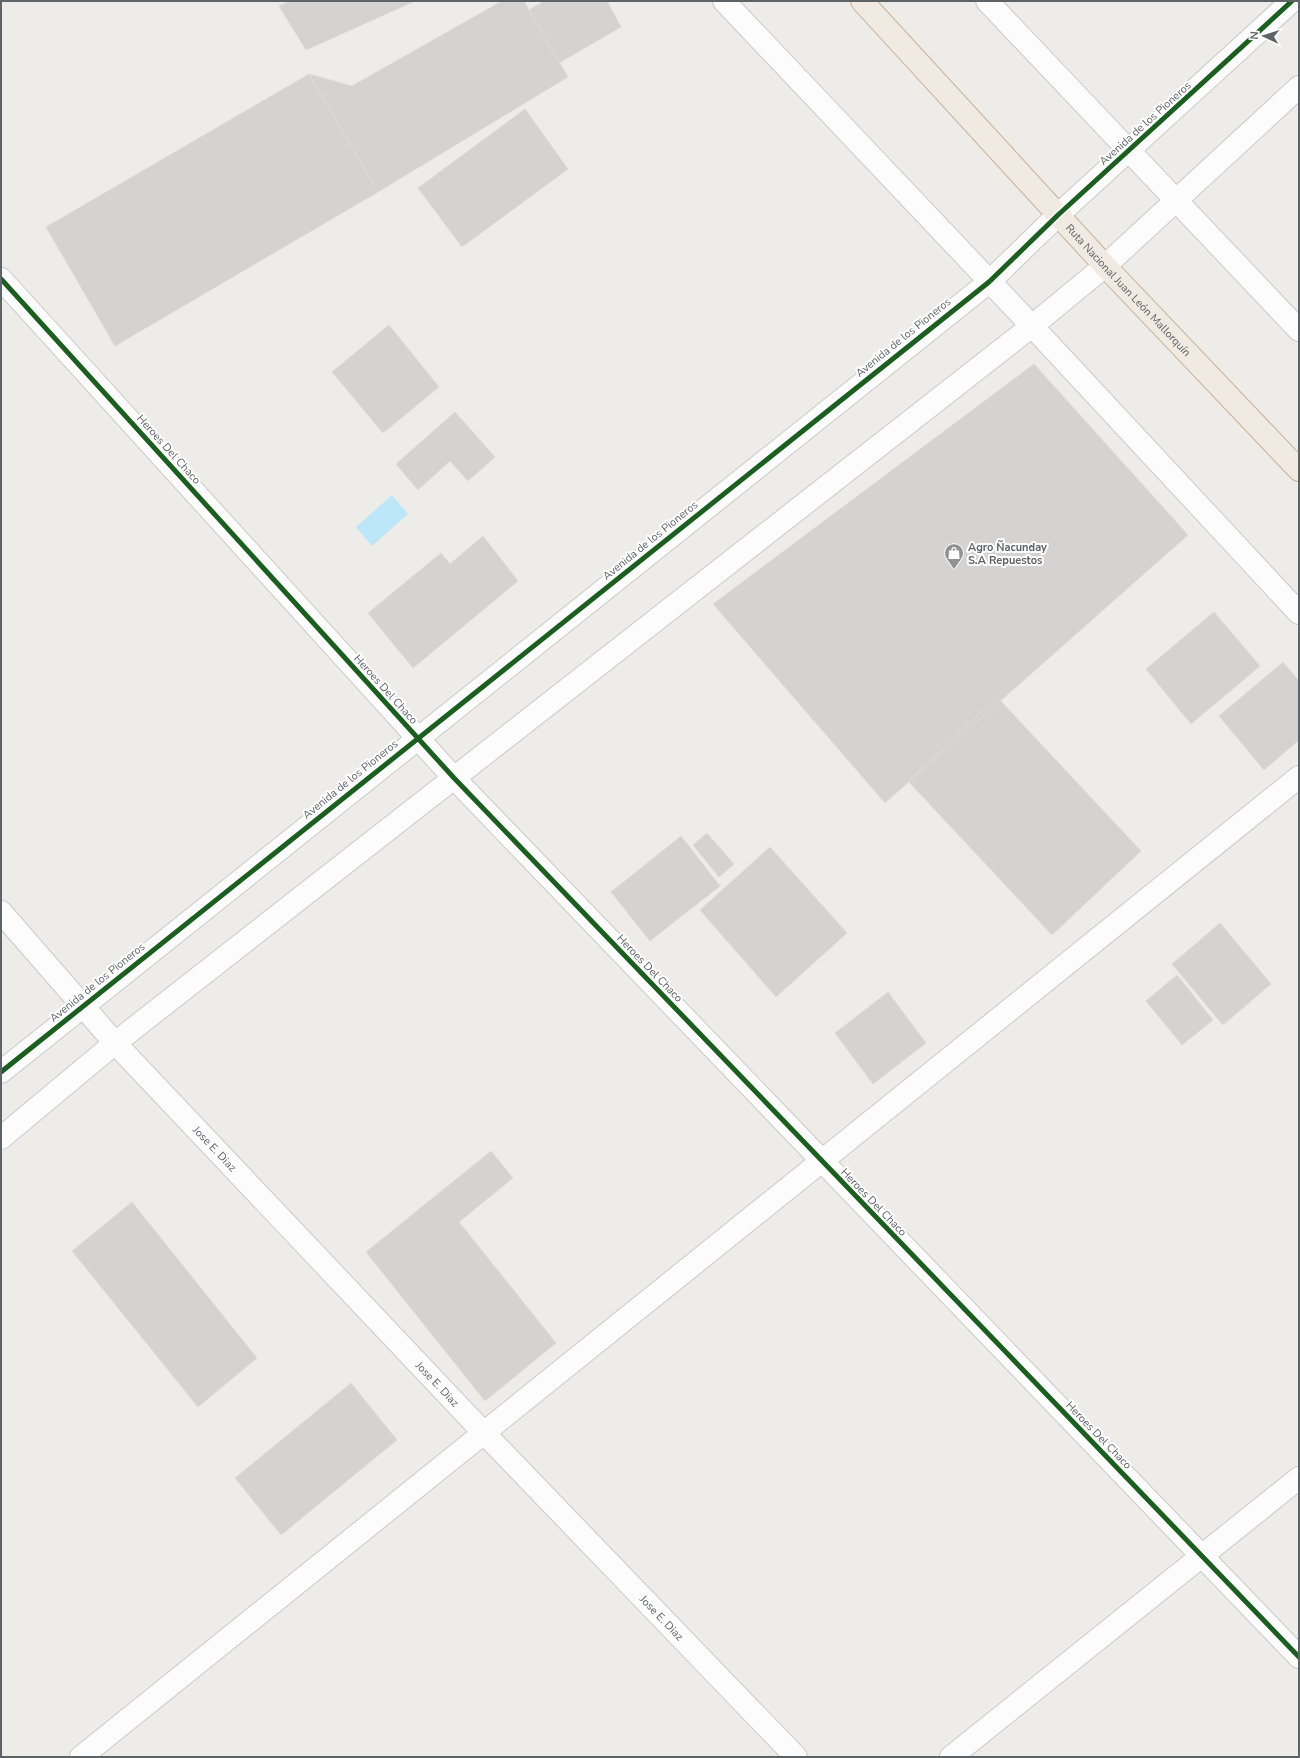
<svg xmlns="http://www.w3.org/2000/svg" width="1300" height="1758" viewBox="0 0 1300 1758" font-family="'Nunito Sans',sans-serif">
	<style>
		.water { fill: #bde6f8 }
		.building { fill: #d4d3d2; stroke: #dedbd8 }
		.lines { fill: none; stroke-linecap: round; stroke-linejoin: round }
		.minor-casing { stroke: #cacaca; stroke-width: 24 }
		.highway-casing { stroke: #c7b195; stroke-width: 24 }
		.minor { stroke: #fcfcfc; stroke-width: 22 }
		.highway { stroke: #f0eae2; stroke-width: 22 }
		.cycleway-casing { stroke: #fff; stroke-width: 8 }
		.cycleway { stroke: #1b5e20; stroke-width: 5 }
		.labels { text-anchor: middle; stroke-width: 4; stroke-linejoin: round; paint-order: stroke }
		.street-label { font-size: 11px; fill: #5e6367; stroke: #fff }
		.poi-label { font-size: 11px; font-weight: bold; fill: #5e6367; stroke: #fff; text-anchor: start }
	</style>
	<rect width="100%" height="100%" fill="#eeece9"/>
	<path class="water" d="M392,495L408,514L372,546L356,527Z"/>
	<path class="building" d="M290,1H415L306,50L279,6Z
		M502,1H524L568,77L378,192L309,74L352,86Z
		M544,1H607L621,27L559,63L529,10Z
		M309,74L378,192L115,346L46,227Z
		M525,109L568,169L462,247L418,188Z
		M389,325L439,387L383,433L332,372Z
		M1034,364L1188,535L885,803L713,604Z
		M455,412L495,457L468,481L450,461L418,490L396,464Z
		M483,536L518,581L413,668L368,613L441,553L450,564Z
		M1214,612L1260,666L1191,724L1146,669Z
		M1283,662L1299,681V740L1264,770L1219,716Z
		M997,697L1141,851L1052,935L908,781Z
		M707,833L734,864L719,877L693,845Z
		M681,836L720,886L650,941L611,892Z
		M770,847L847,933L776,997L700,910Z
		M1220,923L1271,984L1223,1025L1172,964Z
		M1177,975L1213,1020L1182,1045L1146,1001Z
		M888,992L926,1043L873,1084L835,1033Z
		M491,1151L513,1178L459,1222L556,1343L485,1401L366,1252Z
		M132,1202L257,1358L198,1407L72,1251Z
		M351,1383L397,1440L281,1535L235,1478Z"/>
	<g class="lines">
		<g class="minor-casing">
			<g id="minor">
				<path d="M724,1L1032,326L1299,613"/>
				<path d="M987,1L1299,330"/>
				<path d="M1,279L454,778L1299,1657"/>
				<path id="s1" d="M1,912L115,1043L484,1433L796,1757"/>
				<path d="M1,1072L989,282L1058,215L1292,1"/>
				<path d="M1,1138L115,1043L1032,326L1105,266L1299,87"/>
				<path d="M81,1757L1299,777"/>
				<path d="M951,1757L1299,1478"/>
			</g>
		</g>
		<g class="highway-casing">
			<g id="highway">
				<path id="s2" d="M862,1L1105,266L1299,470"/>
			</g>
		</g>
		<use href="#minor" class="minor"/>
		<use href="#highway" class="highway"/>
		<g class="cycleway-casing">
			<path id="cycleway" d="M1,279L454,778L1299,1657
				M1,1072L989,282L1058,215L1292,1"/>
		</g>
		<use href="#cycleway" class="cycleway"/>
	</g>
	<defs>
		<g id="shop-pin" transform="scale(1)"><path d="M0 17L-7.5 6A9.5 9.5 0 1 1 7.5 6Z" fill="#909394" stroke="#fff"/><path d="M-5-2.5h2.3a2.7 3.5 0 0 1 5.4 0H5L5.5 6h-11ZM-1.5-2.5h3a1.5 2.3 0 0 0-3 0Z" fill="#fff"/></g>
	</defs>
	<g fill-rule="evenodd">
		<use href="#shop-pin" x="954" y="553"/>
	</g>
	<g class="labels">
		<g class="street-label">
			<text transform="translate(1145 123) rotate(-42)" y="4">Avenida de los Pioneros</text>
			<text dy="4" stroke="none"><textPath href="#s2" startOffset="393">Ruta Nacional Juan León Mallorquín</textPath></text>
			<text transform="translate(903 337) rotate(-39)" y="4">Avenida de los Pioneros</text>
			<text transform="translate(169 449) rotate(48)" y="4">Heroes Del Chaco</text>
			<text transform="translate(650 540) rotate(-39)" y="4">Avenida de los Pioneros</text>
			<text transform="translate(386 689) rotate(48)" y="4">Heroes Del Chaco</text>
			<text transform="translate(350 779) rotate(-39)" y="4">Avenida de los Pioneros</text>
			<text transform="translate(650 968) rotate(46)" y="4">Heroes Del Chaco</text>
			<text transform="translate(97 982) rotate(-39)" y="4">Avenida de los Pioneros</text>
			<text dy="4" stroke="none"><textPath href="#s1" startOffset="319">Jose E. Diaz</textPath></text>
			<text transform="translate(874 1202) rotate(46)" y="4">Heroes Del Chaco</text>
			<text dy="4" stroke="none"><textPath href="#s1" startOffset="643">Jose E. Diaz</textPath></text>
			<text transform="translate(1099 1435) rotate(46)" y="4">Heroes Del Chaco</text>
			<text dy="4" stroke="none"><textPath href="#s1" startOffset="967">Jose E. Diaz</textPath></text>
		</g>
		<g class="poi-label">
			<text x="968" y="551">Agro Ñacunday<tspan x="968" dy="13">S.A Repuestos</tspan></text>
		</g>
	</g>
	<rect width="1300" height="1758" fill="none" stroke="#5e6367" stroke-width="4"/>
	<g transform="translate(1264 36) rotate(274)" stroke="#ffffff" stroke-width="3" paint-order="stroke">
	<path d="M0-3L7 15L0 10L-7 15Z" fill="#5e6367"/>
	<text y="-6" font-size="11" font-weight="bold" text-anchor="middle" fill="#5e6367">N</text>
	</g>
</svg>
